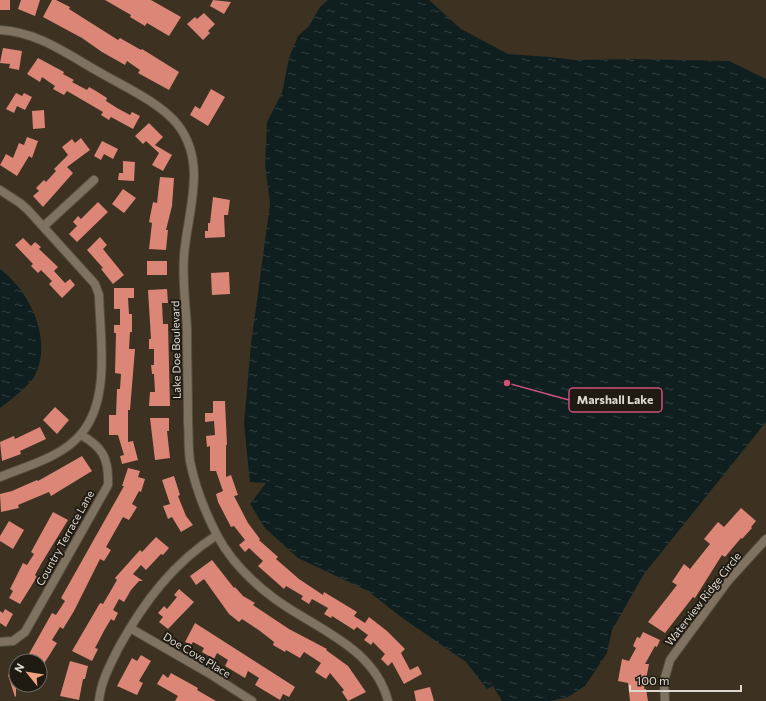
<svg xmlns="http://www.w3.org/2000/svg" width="766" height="701" viewBox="0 0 766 701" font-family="Commissioner,sans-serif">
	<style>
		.water { fill: url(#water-ripples) }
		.building { fill: #dc8677 }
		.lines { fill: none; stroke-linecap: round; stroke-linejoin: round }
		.street-casing { stroke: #584f41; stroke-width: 10 }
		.street { stroke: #7f7260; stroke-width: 8 }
		.labels { text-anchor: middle; stroke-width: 4; stroke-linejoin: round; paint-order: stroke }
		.street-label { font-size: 11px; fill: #dfd8ce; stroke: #1f1b13 }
		.leader { fill: none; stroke: #cb527e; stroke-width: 1.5 }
		.callout-dot { fill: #cb527e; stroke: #1f1b13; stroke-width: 1.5 }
		.callout { fill: #1f1b13; stroke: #cb527e; stroke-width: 1.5 }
		.callout-label { font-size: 12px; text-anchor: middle; font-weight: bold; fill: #dfd8ce }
	</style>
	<defs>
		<pattern id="water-ripples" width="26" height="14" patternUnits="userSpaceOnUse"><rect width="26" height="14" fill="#0f1f20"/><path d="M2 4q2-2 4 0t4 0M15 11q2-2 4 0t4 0" fill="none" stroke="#323f3f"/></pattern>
	</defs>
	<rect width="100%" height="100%" fill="#3d3222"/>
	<path class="water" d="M328,0H429L461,29L508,54L550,57L576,60L632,59L729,61L766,79V422L644,574L612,630L607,653L585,686L568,697L550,701H502L493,686L487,689L466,662L401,617L368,591L298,558L265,528L250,504L266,483L250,482L244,424L251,344L270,204L265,165L267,122L282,93L289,58L298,36L309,26L320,7Z
		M0,269C30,291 54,341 34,377C30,385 8,402 0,408Z"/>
	<path class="building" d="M0,0H10V10H0Z
		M21,0H40L35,16L18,9Z
		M52,0H56L70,7L69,9L118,40L120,38L141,50L142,49L179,72L169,90L138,73L140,70L127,61L125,65L102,52L82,38L43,17Z
		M105,0H151L181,17L169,36L147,23L145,26L130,17L131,15Z
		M213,0L231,2L224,14L210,6Z
		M204,13L215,24L208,31L210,33L203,40L187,24L195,17L197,19Z
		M3,48L22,51L19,70L9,68L10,64L0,63Z
		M38,58L64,72L63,74L74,80L72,82L87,90L89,87L96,91L107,98L106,101L117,108L130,115L132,112L140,116L133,129L111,117L109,120L101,115L103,112L67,91L64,95L53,89L55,86L42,77L40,82L27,74Z
		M211,89L225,97L208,126L190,115L195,106L200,109Z
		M16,93L22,96L24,93L32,97L25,110L17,106L14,113L6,109Z
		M44,110L45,128L33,129L32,111Z
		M149,123L163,137L155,145L172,155L163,171L152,165L159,153L146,141L143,144L135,136Z
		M27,137L38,141L32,158L29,156L17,176L0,165L6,154L13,158L19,143L24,145Z
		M81,138L90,150L67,167L73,173L43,207L33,196L39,191L36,188L44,180L46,182L56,171L54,169L68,155L62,147L72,139L75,143Z
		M102,141L118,149L113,159L104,154L101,160L94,156Z
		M123,161L135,162L134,181L118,180L119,173H123Z
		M160,177L174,178L172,206L166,230H168L166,250L149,249L152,223L149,222L153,202L157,203Z
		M123,189L136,198L124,213L112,204Z
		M213,197L230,200L228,215H224L225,237L205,238V231H208V223H210Z
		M98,202L108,212L77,242L69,234L77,226L73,222L78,216L81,219Z
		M100,237L107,245L103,249L124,275L113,284L101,269L103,268L87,250Z
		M23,238L31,246L35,242L41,247L39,249L58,267L54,271L65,283L70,279L75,285L62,298L49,284L52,281L41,270L38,273L31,266L33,264L15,245Z
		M147,261H167V275H147Z
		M229,272L230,294L212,295L211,273Z
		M114,288H134V298H128L129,314H132V332H130L129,349H135L130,410H128V442L133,441L138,460L122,464L120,456L124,455L118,435H109V415H116L117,389H120L121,374L115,373L116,333H114V325H120V309H114Z
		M167,289L168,303H162L163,324H168L170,406H149L150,392H155L154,374H152L151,365H154V349H149V339H151L148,290Z
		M213,401H225L227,445H226V477L231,475L238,495L234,496L248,523L260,539L259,540L278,557L276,559L299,579L323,595L324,592L357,612L354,616L365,623L369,617L387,631L405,649L401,653L410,670L418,666L422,674L404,684L392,662L388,666L381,659L385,654L373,642L371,645L364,640L368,635L357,627L354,630L332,616L331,618L324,614L328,608L312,599L309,604L301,599L303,596L286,586L284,589L258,566L263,561L249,548L245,552L239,545L245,540L234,526L231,527L218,502L216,494L223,491L216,471H210V446L207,447L206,436L215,435L214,421L205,422V413H213Z
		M55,407L69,420L57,434L43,420Z
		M150,418H169V431H167L170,458L155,460Z
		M40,427L46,439L20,451L21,454L2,461L0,442L14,436L15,439Z
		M82,456L92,471L51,496L49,492L18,505L19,508L1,512L0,494L12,491L37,480L38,481Z
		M128,468L140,471L138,477L145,479L141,492L139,491L132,504L137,507L129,520L123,517L106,547L111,550L104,561L100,559L74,611L63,629L60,627L52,640L57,643L40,670V661H25L52,613L56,615L65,601L61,598L124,486H122Z
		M174,476L180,495L178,496L186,516L193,525L181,532L172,517L168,519L163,506L170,504L162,480Z
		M741,508L756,521L751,527L752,528L742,539L741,538L725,557L722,555L695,598L693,597L665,633L648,622L677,585L672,582L684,564L690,569L710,544L704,539L718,522L724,527Z
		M53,512L68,520L41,564L35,575L37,577L20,604L9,598L13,591L10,589L23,563L27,565L34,554L31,552Z
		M9,521L24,530L13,549L0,541V536Z
		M156,537L169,548L163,555L161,554L146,570L141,565L133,574L143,581H139L131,590L124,602L119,599L113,610L118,613L114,621L111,619L105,629L95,648L98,649L92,661L72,651L100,603L103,604L117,580L115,578L140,550L142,552Z
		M212,560L234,588L235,587L243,596L255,603L253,605L289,629L327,649L326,650L348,666L366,692L348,701L342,692L344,690L330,673L326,679L315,672L321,663L304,652L300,658L286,650L285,652L273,645L274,642L260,631L242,619L239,622L229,614L204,579L196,585L190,576Z
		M179,589L194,602L168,629L159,622L163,617L158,613L164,606L167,609L177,597L174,595Z
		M5,609L13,614L6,627L0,623V611L3,613Z
		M195,623L295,687L289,697L283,694L280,700L255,685L259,678L248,671L245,678L225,666L228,660L217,653L214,659L202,652L204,648L193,642L191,645L185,642Z
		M643,632L660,640L657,647L655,646L645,664H649L644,689H646L648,701H630L628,683L618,681L622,659L629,661L636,648L633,646L637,637L640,638Z
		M141,655L151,661L139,681L143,683L137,695L117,686L132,658L137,661Z
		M70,661L88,666L85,679H83L79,700L60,696Z
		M16,672V696L15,697L8,675Z
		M171,673L198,688L197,690L216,701H175L178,696L157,684L163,674L168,678Z
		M430,687L434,701H416L414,691Z"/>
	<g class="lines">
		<g class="street-casing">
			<path id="street" d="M0,30C38,32 67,54 99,72C123,86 161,103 178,125C208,164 187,213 184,256C182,281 186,306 187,330C187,361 188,391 188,422C189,434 188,449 190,461C195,486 205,512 217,535C230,560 252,582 275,599C316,629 374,647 388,701
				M0,190L20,203L28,210L95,284L99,295C100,338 111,399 81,434C62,457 27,466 0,477
				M44,226L94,180
				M130,628L210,674L252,701
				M0,642L13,641L25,632L108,485C109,459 103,447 81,435
				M99,701C101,681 110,665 119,647C144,602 173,563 217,535
				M665,701L664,681L670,660L728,581L766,539"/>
		</g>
		<use href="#street" class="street"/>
	</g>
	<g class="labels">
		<g class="street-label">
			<text transform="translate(176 350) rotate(-91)" y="4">Lake Doe Boulevard</text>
			<text transform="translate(65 538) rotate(-61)" y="4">Country Terrace Lane</text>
			<text transform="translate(703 599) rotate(-52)" y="4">Waterview Ridge Circle</text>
			<text transform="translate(197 655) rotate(31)" y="4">Doe Cove Place</text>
		</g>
	</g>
	<path class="leader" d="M507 383L569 400"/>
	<circle class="callout-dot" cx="507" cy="383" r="4"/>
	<rect class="callout" x="569" y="388" width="93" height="24" rx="4"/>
	<g class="callout-label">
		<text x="615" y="404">Marshall Lake</text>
	</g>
	<g transform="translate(28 673) rotate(300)"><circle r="19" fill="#1f1b13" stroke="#6c675e"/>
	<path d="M0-3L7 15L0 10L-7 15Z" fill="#f1a17d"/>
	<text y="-6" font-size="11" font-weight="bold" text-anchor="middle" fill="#dfd8ce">N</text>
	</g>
	<path d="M630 685v6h111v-6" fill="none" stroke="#dfd8ce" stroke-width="2"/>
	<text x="636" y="685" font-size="12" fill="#dfd8ce" stroke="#1f1b13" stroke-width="3" paint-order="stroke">100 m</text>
</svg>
